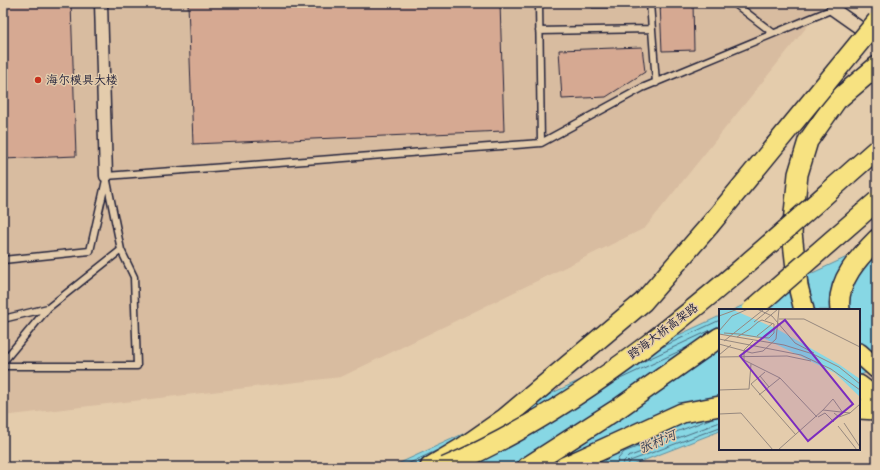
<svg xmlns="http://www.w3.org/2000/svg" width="880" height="470" viewBox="0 0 880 470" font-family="Sriracha,'LXGW WenKai TC',sans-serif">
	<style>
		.built { fill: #d8bca0 }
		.water { fill: #87d7e4; stroke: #5f8fa0 }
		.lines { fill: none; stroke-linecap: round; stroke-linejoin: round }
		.shore { stroke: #4a6a7f; stroke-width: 1 }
		.building { fill: #d6a992; stroke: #22223b }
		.service-casing { stroke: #22223b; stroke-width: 9 }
		.minor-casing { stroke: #22223b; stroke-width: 15 }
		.trunk-casing { stroke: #22223b; stroke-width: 22 }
		.service { stroke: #e4ccac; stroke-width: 6 }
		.minor { stroke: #e4ccac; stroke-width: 12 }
		.trunk { stroke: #f7e281; stroke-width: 19 }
		.trunk-bridge-casing { stroke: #22223b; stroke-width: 22; stroke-linecap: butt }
		.trunk-bridge { stroke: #f7e281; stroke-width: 19 }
		.poi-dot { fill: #c8321e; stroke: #e4ccac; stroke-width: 1.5 }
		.labels { text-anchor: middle; stroke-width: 3; stroke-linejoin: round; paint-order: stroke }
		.poi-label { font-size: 12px; fill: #22223b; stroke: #e4ccac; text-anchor: start }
		.street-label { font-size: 12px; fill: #22223b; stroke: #e4ccac }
		.water-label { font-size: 13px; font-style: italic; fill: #313d54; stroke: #e4ccac }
		.inset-road { fill: none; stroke: #96887f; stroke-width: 1 }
		.view { fill: #7b2cbf; fill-opacity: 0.15; stroke: #7b2cbf; stroke-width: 2 }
		.inset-edge { fill: none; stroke: #22223b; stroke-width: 2 }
	</style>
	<rect width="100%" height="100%" fill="#e4ccac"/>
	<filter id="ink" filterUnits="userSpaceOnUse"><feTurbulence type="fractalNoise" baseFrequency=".025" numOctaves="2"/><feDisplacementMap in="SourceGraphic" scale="8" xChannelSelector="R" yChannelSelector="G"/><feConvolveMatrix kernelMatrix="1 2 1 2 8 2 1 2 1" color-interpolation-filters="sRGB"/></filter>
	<g filter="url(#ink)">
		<path class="built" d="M3,3H826L645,228L341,377L3,416Z"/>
		<path class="water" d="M877,243V367L859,376V310H733Z
			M720,316V431L627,467H391Z"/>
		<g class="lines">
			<path class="shore" d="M660,348L720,320
				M642,362L713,329
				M618,380L686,348
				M401,467L438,450
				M616,467L618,459L624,452L710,419
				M622,467L624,461L628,457L720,422
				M627,467L630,461L720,427"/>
		</g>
		<path class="building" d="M3,3H71L76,156L3,159Z
			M188,3H500L504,131L193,144Z
			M592,3H636V8H592Z
			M660,3H693L694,50L662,51Z
			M642,47L645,72L606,97L562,99L559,50Z"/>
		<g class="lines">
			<g class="service-casing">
				<path id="service" d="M539,3L541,143
					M650,3L656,83
					M734,3L773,33
					M539,31L651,29
					M106,176L541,143L642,88L833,9
					M3,260L90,251L106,180
					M3,319L48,308
					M3,362L48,308L121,250L106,176
					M3,366H137L134,277L121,250"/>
			</g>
			<g class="minor-casing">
				<path id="minor" d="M101,3L106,176
					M833,9L877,40"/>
			</g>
			<g class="trunk-casing">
				<path id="trunk" d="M804,310L798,286L792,233L798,174L808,141L837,100L877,66
					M840,310C836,281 859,257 877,239
					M859,353L877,369
					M859,385L877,399
					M859,409L877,410
					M430,467L462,448L505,418L643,302L709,226
					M527,467L619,408L720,337
					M564,467L682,413L720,406"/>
			</g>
			<use href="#service" class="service"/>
			<use href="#minor" class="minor"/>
			<use href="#trunk" class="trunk"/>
			<g class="trunk-bridge-casing">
				<path id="trunk-bridge" d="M709,226L877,21
					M752,310L877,201
					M445,467C607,398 746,264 877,149"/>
			</g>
			<use href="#trunk-bridge" class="trunk-bridge"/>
		</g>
	</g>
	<circle class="poi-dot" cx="38" cy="80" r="4"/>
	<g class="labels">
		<g class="poi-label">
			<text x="46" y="84">海尔模具大楼</text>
		</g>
		<g class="street-label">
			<text transform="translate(663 331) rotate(-37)" y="4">跨海大桥高架路</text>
		</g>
		<g class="water-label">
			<text transform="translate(657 441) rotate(-23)" y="5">张村河</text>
		</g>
	</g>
	<g transform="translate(719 309)">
		<rect width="141" height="141" fill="#e4ccac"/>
		<path d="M0,0H12L58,20L121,56L141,70V88L116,64L44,29L0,25Z" fill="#87d7e4"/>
		<path class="inset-road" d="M38,0L53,7L76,34L95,44M0,7L19,0M60,10H85L141,38M46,11L59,0M35,13L51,0M0,22L13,7L29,0M5,24L20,25L38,28L50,29L55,24V15L43,11L39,13L31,20L18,28M0,25L65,36L94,45L120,58L141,75M38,27L53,15M0,30L82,46L112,60L141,81M5,32L44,1M34,32L25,41V51L61,69L98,108M0,35L33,44L44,42L57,30L60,0M0,46L12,36M0,48L68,47L92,52M46,63L32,75L77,126M41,67L50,78M0,81L30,80L32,55M40,86L61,69M104,101L114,90L124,104M115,104L120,108L131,104L141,95M0,105L22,104L54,141M99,108L106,104L115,113M125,114L141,138M119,117L138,141M59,141L104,101L131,104"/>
		<path class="view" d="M66,11L134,95L89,132L21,47Z"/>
		<rect width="141" height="141" class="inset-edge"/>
	</g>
	<rect width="880" height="470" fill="none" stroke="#e4ccac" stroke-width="16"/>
	<rect x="8" y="8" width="864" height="454" fill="none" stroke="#22223b" stroke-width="1.5" filter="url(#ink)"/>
</svg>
